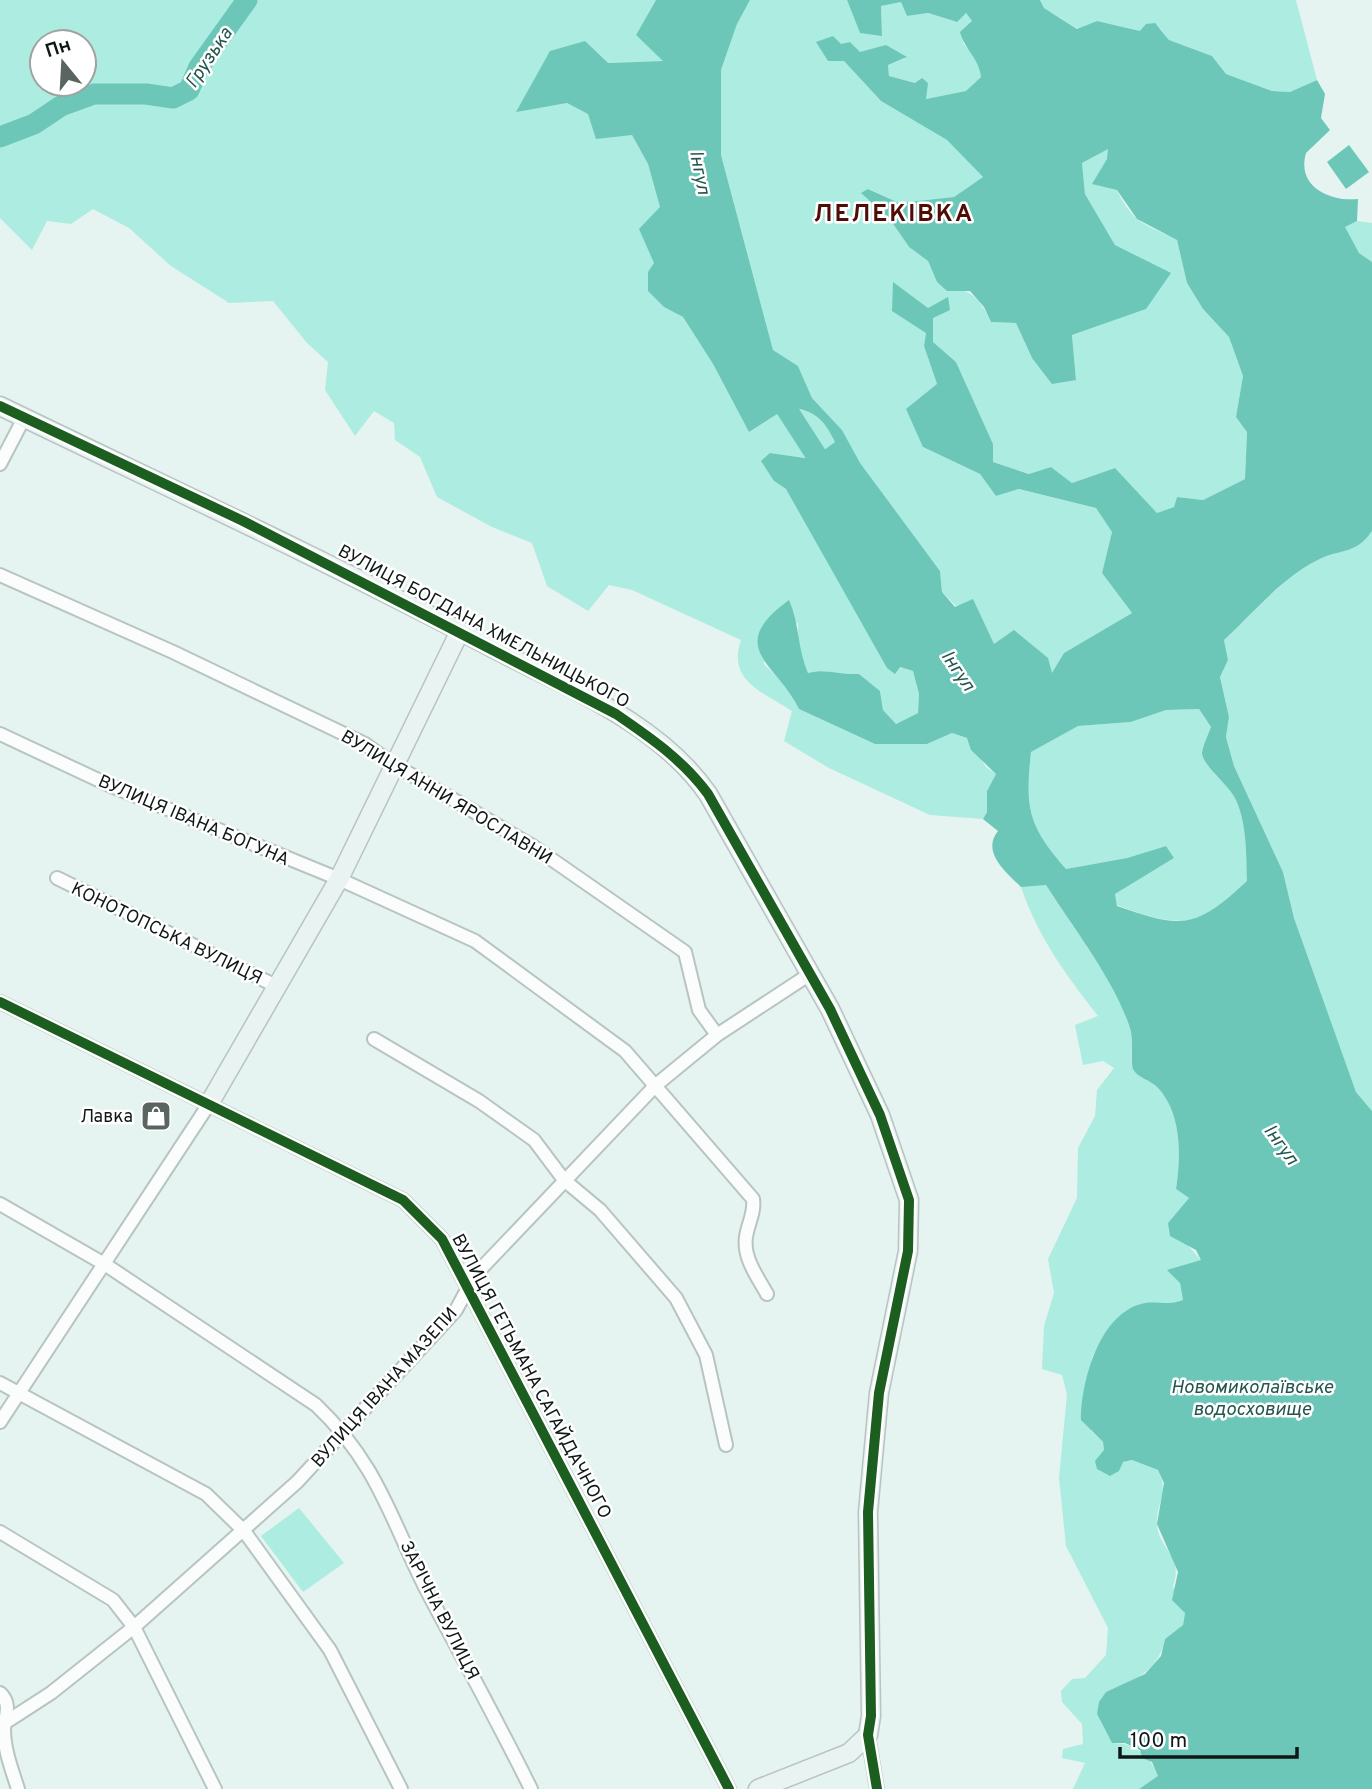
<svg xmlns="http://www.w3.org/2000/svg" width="1372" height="1789" viewBox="0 0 1372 1789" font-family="Overpass,sans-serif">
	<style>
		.green { fill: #adece0; fill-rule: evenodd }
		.water { fill: #6cc7b9; fill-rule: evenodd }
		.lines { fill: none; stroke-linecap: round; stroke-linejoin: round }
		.river { stroke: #6cc7b9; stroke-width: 21 }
		.street-casing { stroke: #b8c4c1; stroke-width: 16 }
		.secondary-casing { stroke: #b8c4c1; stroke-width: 21 }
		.street { stroke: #fbfdfd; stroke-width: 12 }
		.secondary { stroke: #e8f3f2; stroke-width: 18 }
		.cycleway-casing { stroke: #fff; stroke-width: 15 }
		.cycleway { stroke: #1b5e20; stroke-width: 10 }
		.labels { text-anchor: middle; stroke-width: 5; stroke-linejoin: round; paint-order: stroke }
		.street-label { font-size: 18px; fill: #0f1816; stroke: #fff }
		.poi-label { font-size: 18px; fill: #0f1816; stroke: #fff; text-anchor: end }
		.water-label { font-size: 19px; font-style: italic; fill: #24564e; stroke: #fff }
		.district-label { font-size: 24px; font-weight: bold; letter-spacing: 2px; fill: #500c05; stroke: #fff }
	</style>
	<rect width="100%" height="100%" fill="#e5f4f0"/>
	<path class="green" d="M0,0H656L636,35L664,61L607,63L516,111L567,103L632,135L648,164L660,207L654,263L664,307L683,317L713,364L749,432L788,407C814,410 823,419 836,442L812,459L770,453L774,481L786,489L899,667L913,671L919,694L918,713L896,724L883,710L880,691L859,674C840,675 826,668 808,673L798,650V622L763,663L790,690L799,709L875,744H927L952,733L967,738L986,767L996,774L987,791V812L983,819L930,815L829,768L784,741L792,711C763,692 727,681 741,640L632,590L609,585L588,611L547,586L532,543L492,527L437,497L420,457L395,440L394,423L374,411L355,436L325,390L328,362L307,343L273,301L229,303L171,266L129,228L93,209L71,224L47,221L32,250L0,218ZM42,42H84V84H42Z
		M750,0H847L860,33L882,35L881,6L901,2L907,16L928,13L956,22L966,13L972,21L963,43L979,61L981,77L967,91L926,99L915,83L889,76L888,65L906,58L859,52L850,42L844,61L881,101L947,140L983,177L954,197L899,203L869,189L862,193L889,218L909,247L928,261L937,282C967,290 977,292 991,322L1016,323L1032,358L1076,379L1072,335L1146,309L1136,256L1115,245L1085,194L1082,163L1109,148C1106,170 1120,204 1137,219C1148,228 1165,233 1177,240L1187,283L1203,309L1229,337L1243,376L1236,417L1247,431L1245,479L1203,500L1177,497L1174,507L1157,513L1115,468L1072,483L1051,467L1030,474L993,462V444L956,362L933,342V318L948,298L928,308L893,283L926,333L924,346L937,384L923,447L980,474L996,496L1019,489L1096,508L1112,532L1102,573L1132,613L1064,653L1052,674L994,644L942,592L940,571L859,463L842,430L812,398L798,366L773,350L721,155V70L737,24Z
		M1040,0H1296L1317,80L1290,92L1272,91L1226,74L1212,56L1169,40L1160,28L1140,31L1097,21L1078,29L1044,8Z
		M1357,221L1372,223V262L1359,253L1344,227Z
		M1372,531V1111L1356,1092L1294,918L1283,872L1234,766L1226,737L1229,717L1220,677L1228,660L1224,640C1253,613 1281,580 1316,561C1339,548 1355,556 1372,531Z
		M1199,709L1211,727C1208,735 1203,745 1202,753C1202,765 1230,786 1236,800C1247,825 1246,854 1247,881C1237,890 1226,904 1214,911C1183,930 1148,917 1117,905L1115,894L1174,858L1166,846L1127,858L1066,869C1028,825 1025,809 1031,752L1077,726L1131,722L1166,710Z
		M1033,884L1046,885C1073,929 1114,978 1130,1028C1134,1041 1129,1062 1133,1069C1137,1078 1151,1080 1158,1088C1182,1114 1181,1156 1176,1189L1189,1198L1168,1223L1201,1260L1180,1283L1183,1300L1169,1305L1146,1303L1125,1311L1093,1355L1088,1375L1091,1431L1103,1442L1104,1450L1123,1462L1132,1460L1158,1470C1170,1493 1156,1502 1157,1524C1159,1551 1184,1555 1173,1586L1185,1613L1183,1625L1165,1639C1158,1672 1135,1680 1106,1692L1097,1714L1112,1743C1136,1743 1148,1755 1159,1776L1139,1789H1073L1085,1763L1062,1758L1063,1749L1083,1744L1082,1724L1062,1702L1061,1691L1072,1679L1085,1678L1106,1655L1108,1628L1066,1546L1059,1478L1067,1394L1062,1375L1042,1369L1044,1326L1054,1293L1048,1259L1077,1198L1078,1148L1095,1116L1097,1090L1114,1068L1103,1061L1083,1065L1075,1025L1098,1016C1066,975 1038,937 1021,887Z
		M299,1508L344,1563L303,1592L261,1536Z"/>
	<path class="water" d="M656,0H750L737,24L721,70V155L773,350L798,366L812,398L842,430L860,463L940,571L942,592L955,607L973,599L994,644L1014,630L1048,658L1052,673L1064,653L1132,613L1102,573L1112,532L1096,508L1019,489L996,496L980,474L923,447L906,409L937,384L924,346L926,333L892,311L893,282L928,308L948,297L950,310L933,318V342L956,362L993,444V462L1029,474L1051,467L1072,483L1115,468L1157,513L1174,507L1177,497L1203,500L1245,479L1247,432L1236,417L1243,376L1229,337L1203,309L1187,283L1177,240L1137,219L1117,190L1092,184L1107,159L1108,149L1082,163L1085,194L1115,245L1171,273L1146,309L1072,335L1076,380L1052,384L1032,358L1016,323L991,322L984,307L970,291H947L937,282L928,261L909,247L889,218L861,193L868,189L899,203L954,197L983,177L947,140L881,101L844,61H828L816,42L833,36L841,44L850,42L860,52L886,45L907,57L888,65L889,76L915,83L922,78L928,83L926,99L966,91L981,77C979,58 965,50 960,32L972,21L966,13L957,22L928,13L907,16L901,2L881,6L882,36L860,33L847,0H1040L1044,8L1077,29L1097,21L1140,31L1146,24L1155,23L1169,40L1212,56L1226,74L1272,91L1290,92L1317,80L1325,94L1321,118L1330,130L1306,153C1296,187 1331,202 1358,199L1357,221L1345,227L1359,253L1372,262V531C1355,556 1339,548 1316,561C1281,579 1253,613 1224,640L1228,660L1220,677L1229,717L1226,737L1234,766L1283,872L1294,918L1356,1092L1372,1111V1789H1139L1158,1776L1152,1762L1142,1758L1140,1750L1125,1743H1112L1097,1714L1099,1702L1106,1692L1145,1674L1161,1656L1165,1639L1183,1625L1185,1613L1172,1600L1178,1572L1157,1524L1164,1483L1158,1470L1132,1460L1123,1462L1119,1471L1110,1476L1097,1469L1095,1461L1104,1450L1103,1442L1081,1420C1081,1381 1100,1311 1145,1303C1160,1301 1167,1306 1183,1300L1180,1283L1167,1270L1201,1260L1196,1250L1170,1236L1168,1223L1189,1198L1176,1189C1181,1156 1182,1114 1158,1088C1151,1080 1137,1078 1133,1069C1130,1062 1134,1041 1130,1028C1114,979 1073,928 1046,885L1021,887C1006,872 981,852 998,831L983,819L987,812V791L996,774L971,750L967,738L952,733L927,744H875L799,709C778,664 723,648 789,600C800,625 797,648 808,673C826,668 840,675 859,674L880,691L883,710L896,724L918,713L919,694L913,671L900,667L895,674L887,668L786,489L774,481L761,461L770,453L812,459L835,442C824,419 814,410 788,407L749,432L713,364L683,317L664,307L648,291V272L654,263L639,229L660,207L648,164L632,135L596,139L588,114L567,103L516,112L550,51L585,41L608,63L663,61L636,35ZM1199,709L1211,727C1208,735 1203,745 1202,753C1202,765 1230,786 1236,800C1247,825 1246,854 1247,881C1196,929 1182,929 1117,906L1115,894L1174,858L1166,846L1127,858L1066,869C1028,825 1025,809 1031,752L1078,726L1131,722L1166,710Z
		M1349,145L1369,172L1346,189L1327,162Z"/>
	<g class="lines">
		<path class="river" d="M0,137L34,124L61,106L94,94H146L173,98L189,90L199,67L247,0
			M771,385L831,478"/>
		<g class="street-casing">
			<path id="street" d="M0,464L24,418
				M0,575L173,652L365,744L393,764L534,847L685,952L699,1010L717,1035
				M0,734L109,785L339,879L475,941L625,1051L753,1199C755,1213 748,1223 746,1237C743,1258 757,1276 767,1294
				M57,878L278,987
				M0,1002L403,1200L442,1239L729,1789
				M374,1039L479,1101L534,1140L564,1180L600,1210L676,1298L706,1355L726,1445
				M0,1204L106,1265L316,1405C378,1464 390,1518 427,1591C462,1657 498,1722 531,1789
				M0,1383L206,1494L244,1531L330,1650L401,1789
				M0,1422L209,1104
				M0,1532L113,1600L134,1627L215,1789
				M0,1693C12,1704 5,1716 4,1729C4,1750 12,1770 18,1789
				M0,1726L51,1693L134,1627L297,1482L456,1310L475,1275L656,1085L717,1035L810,974
				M868,1735L877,1789"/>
		</g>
		<g class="secondary-casing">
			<path id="secondary" d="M0,406C161,484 323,559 481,642C559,684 656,719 708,794L830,1009L880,1115L909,1200L908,1251L879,1393L868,1512L871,1716L868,1735L849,1753L758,1789
				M209,1104L339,879L460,631"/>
		</g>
		<use href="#street" class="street"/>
		<use href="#secondary" class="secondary"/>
		<g class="cycleway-casing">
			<path id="cycleway" d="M0,406L243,521L616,714C651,738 683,760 708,794L830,1009L880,1115L909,1200L908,1251L879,1393L868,1512L871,1716L868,1735L877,1789
				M0,1002L403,1200L442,1239L729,1789"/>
		</g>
		<use href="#cycleway" class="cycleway"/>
	</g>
	<defs>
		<g id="shop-square" transform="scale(1.575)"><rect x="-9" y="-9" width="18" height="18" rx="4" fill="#5a6562" stroke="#fff"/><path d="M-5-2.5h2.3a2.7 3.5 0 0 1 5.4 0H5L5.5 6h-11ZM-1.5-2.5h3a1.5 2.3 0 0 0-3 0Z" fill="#fff"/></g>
	</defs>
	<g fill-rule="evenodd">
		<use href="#shop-square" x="156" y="1116"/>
	</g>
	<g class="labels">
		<g class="street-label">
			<text transform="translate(484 626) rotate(28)" y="6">ВУЛИЦЯ БОГДАНА ХМЕЛЬНИЦЬКОГО</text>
			<text transform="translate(447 797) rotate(31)" y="6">ВУЛИЦЯ АННИ ЯРОСЛАВНИ</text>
			<text transform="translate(194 820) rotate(23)" y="6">ВУЛИЦЯ ІВАНА БОГУНА</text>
			<text transform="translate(167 933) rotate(26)" y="6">КОНОТОПСЬКА ВУЛИЦЯ</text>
			<text transform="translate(532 1376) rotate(62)" y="6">ВУЛИЦЯ ГЕТЬМАНА САГАЙДАЧНОГО</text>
			<text transform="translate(384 1387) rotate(-48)" y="6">ВУЛИЦЯ ІВАНА МАЗЕПИ</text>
			<text transform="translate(440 1610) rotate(63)" y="6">ЗАРІЧНА ВУЛИЦЯ</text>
		</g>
		<g class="poi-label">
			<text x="133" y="1122">Лавка</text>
		</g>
		<g class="water-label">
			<text transform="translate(208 57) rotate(-56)" y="7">Грузька</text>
			<text transform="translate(701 172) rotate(79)" y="7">Інгул</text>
			<text transform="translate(959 670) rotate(56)" y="7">Інгул</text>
			<text transform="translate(1282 1144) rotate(54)" y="7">Інгул</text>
			<text x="1252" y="1393">Новомиколаївське<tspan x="1252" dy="22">водосховище</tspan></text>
		</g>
		<g class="district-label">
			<text x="894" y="221">ЛЕЛЕКІВКА</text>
		</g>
	</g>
	<g transform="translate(63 63) rotate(342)"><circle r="33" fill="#ffffff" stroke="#9fa3a2" stroke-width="2"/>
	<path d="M0-5L12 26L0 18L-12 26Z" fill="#5a6562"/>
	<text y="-10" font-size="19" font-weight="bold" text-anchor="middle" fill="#0f1816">Пн</text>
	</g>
	<path d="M1120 1747v10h177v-10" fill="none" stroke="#0f1816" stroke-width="3.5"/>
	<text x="1130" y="1747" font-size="21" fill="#0f1816" stroke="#ffffff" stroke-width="5" paint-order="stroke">100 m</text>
</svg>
